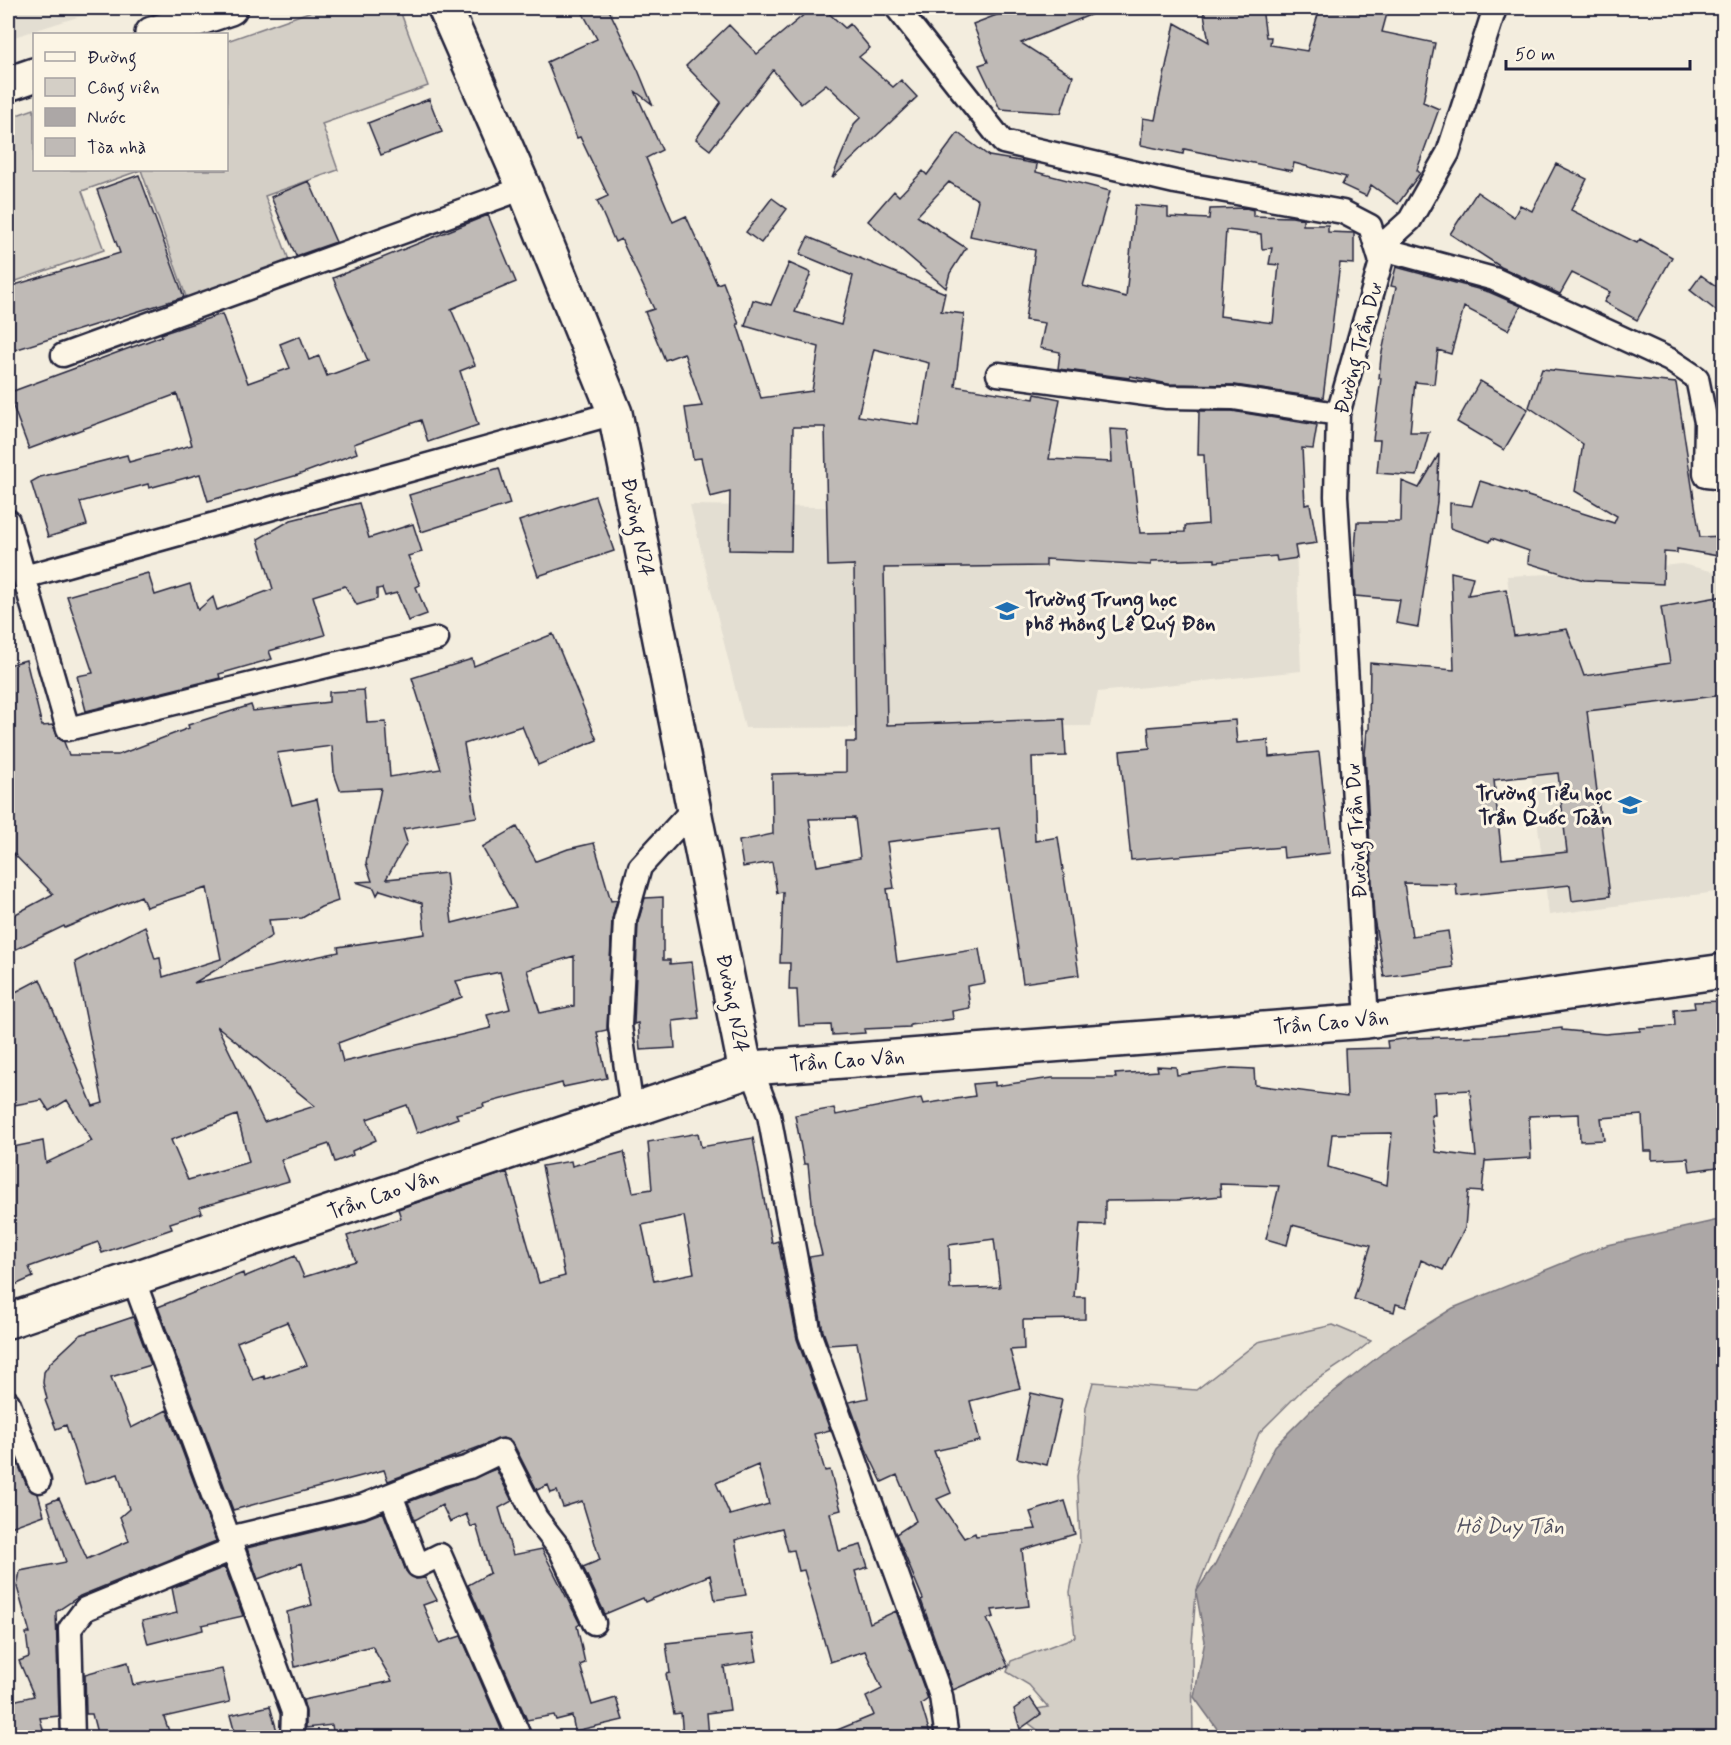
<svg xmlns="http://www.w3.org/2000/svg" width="1731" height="1745" viewBox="0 0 1731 1745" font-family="Mynerve,sans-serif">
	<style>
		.built { fill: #e3ded2 }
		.green { fill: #d4cfc6; stroke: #7b7880; stroke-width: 1.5 }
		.water { fill: #aca7a6; stroke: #75727b; stroke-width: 1.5 }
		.building { fill: #bfbab6; stroke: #22223b; stroke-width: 1.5; fill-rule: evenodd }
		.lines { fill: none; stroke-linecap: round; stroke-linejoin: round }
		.street-casing { stroke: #22223b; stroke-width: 27 }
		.secondary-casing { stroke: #22223b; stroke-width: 38 }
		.street { stroke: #fcf5e5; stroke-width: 22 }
		.secondary { stroke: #fcf5e5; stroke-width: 33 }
		.labels { text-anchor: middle; stroke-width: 6; stroke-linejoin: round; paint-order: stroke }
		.street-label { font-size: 21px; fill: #22223b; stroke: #fcf5e5 }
		.poi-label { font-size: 21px; font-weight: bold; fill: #22223b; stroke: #fcf5e5; text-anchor: start }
		.water-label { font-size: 22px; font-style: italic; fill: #525160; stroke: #fcf5e5 }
	</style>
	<rect width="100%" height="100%" fill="#f3edde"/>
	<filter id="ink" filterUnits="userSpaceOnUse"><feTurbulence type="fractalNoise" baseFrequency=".0167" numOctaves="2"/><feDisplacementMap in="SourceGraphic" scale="12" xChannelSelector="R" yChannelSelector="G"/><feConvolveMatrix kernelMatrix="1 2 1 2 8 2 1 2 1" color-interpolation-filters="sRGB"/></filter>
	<g filter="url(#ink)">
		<path class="built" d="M8,8H106L8,39Z
			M690,505L1064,511L1066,550L1296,548L1301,671L1098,692L1091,726L745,728Z
			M1682,564L1723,574V891L1549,915L1507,576L1595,572Z"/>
		<path class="green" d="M320,8H399L428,86L322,124L338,170L265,196L292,268L189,305L141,170L82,191L104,250L8,284V118L34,109V170H226L227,41Z
			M1333,1325L1371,1341L1350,1358L1303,1389L1259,1433L1196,1592L1192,1643L1193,1737H1047L1015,1713L1048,1707L1029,1685L1007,1672L1011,1661L1075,1637L1070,1592L1080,1541L1077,1476L1083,1446L1086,1407L1093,1382L1196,1390L1258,1342Z"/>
		<path class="water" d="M1723,1219V1737H1223L1194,1697L1205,1641L1196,1592L1215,1564L1275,1446L1312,1409L1389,1348L1453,1308L1607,1245Z"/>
		<path class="building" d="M580,8H608L638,70L652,104L635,91L662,150L646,158L673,222L686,216L717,284L723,282L739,324H737L761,398L812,391L819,347L745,326L753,300L771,305L789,263L811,273L795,312L841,325L853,276L800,254L808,237L945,293L941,311L964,314L955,386L1034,399L1035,394L1060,399L1049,459L1112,462L1110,429L1128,430L1140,533L1185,532V526L1208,524L1204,455H1198L1199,411H1232L1317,425L1313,449L1302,448L1305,505L1310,504L1317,543L1295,546L1297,558L1277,561L1276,556L1215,562V559L1151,561V565L1046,559V566L884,568L887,725L1064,719L1066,756L1032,757L1035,841L1058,837L1079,975L1023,983L1000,828L887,842L894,888L887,889L897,962L979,949L985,983L967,986L970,1008L952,1011L953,1019L910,1025V1027L864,1029L865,1033L832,1035L831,1025L799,1026L797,990H789L790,963H780L783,892L777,893L772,862L743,867L739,841L773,834L772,774L846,772V742H856L854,565L828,566L825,427H793L791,551L729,550L730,492L710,497L701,458L693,459L685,408L702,406L684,353L665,360L645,312L654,309L621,239L615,242L597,201L608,196L580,137L577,138L547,62L597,39ZM874,349L929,363L919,425L858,416ZM855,818L860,858L817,866L809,819Z
			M812,8H823L845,28L850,24L870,48L859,57L893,87L901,80L917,97L832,178L855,123L861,117L826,84L801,104L773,70L710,150L696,139L721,102L686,66L729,25L757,54Z
			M1015,8H1107L1021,43L1073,76L1061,113L1000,109L979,65L988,62L973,24Z
			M1203,8H1262L1266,37H1271L1270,45L1307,51L1320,8H1378L1388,10L1382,32L1435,43L1423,102L1439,109L1417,170L1420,173L1398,204L1371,185L1366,196L1342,185L1346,177L1294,163L1292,171L1184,149L1183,154L1141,145L1143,118L1155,120L1175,23L1209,42Z
			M429,99L442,132L381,155L368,123Z
			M958,133L989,156L1037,164L1036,172L1110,191L1083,286L1126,297L1135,205L1168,208V217L1209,219L1210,209L1246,208L1253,210V216L1292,217L1303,219V225H1328V232L1354,233V264L1340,263L1323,398L1235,385L1168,384L1130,376V378L1058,369L1060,352L1040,348L1045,323L1025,320L1035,250L970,236L978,200L949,182L917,216L966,248L950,273L946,288L868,221L894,191L899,196L923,171L927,175ZM1226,230L1261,234L1262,249L1272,248L1269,264L1279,265L1273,323L1220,316Z
			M1556,164L1587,179L1571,210L1637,243L1640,239L1672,257L1637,320L1604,302L1610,292L1572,273L1560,294L1501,267L1450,234L1477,192L1514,217L1520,205L1532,211Z
			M139,175L184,297L8,352V287L120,253L97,190Z
			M309,181L336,242L296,256L271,197Z
			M772,198L787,209L761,243L746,232Z
			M488,215L516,282L451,309L475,365L460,371L478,425L428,442L421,420L354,444L357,453L298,475L208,501L200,474L149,488L148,484L80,502L87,525L48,537L31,482L40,477L127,455L129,462L192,445L177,394L29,449L8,393L162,336L161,334L222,314L248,383L290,368L280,344L300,336L309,360L319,356L327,376L368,361L333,278Z
			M1396,267L1489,292L1521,306L1508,330L1464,307L1451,354L1438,350L1434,384L1415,382L1410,432H1429L1417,476L1377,473L1380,440H1373L1381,378H1379L1381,357L1396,287L1391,286Z
			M1701,275L1724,292V317L1690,290Z
			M1542,369L1676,383L1700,537L1724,536V557L1677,549V553L1664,552L1663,584L1584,580L1528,563L1529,551L1492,538L1490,542L1450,528V503L1472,506L1480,481L1614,523L1617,516L1575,491L1583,444L1529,407Z
			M1480,381L1528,409L1504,450L1457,422Z
			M1439,454L1437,502L1418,627L1396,623L1400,600L1355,596L1354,566L1357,522H1401L1402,481L1419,488Z
			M499,468L510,504L421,532L409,495Z
			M595,496L614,551L538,576L519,521Z
			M359,503L369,538L413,524L422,552L408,556L420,585L416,587L427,614L408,621L397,593L385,596L382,588L377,589V599L357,605L345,586L313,596L325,635L269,651L272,659L219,674L220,678L86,711L77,676L93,673L67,596L148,573L155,595L190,584L198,610L213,597L217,610L273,589L258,539L291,520Z
			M1451,572L1473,577L1468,595L1506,589L1514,636L1567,629L1584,676L1670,663L1661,607L1724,596V695L1587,711L1610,896L1572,901L1570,885L1457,896L1456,884L1404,883L1412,936L1448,931L1453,967L1384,977L1374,918L1365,754L1367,730H1369L1370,663L1454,670ZM1558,773L1567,852L1502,859L1494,780Z
			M553,634L597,740L538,765L522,726L464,744L477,817L403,829L407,842L386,879L446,873L452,923L516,907L482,847L517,827L536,861L568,849L594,843L611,901L617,900L612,919L607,1030L597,1032L607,1078L563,1087L562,1083L483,1104L484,1107L456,1114L458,1118L417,1133L407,1105L367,1119L376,1140L352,1151L353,1155L335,1162L329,1144L281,1160L289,1181L200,1207L202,1213L170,1223L172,1229L102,1253L98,1242L29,1267L33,1277L8,1288V1148L43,1141L46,1163L92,1141L67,1100L49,1111L42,1100L8,1106V996L40,979L93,1106L103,1103L75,962L145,926L155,959L160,958L163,977L221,959L207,888L146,907L141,896L65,928L64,926L8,953V918L53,894L8,848V665L26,660L42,726L53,725L58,738L64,742L69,755H118L189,728L188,725L251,705L253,711L329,702V692L364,690L367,723L386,722L390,777L441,769L412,678L472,659L474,666ZM332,746L334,773L340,790L381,788L366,863L372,881L356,882L374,888L377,895L380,890L422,903L425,934L338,947L339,952L194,983L272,936L269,920L302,918L321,907L338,901L317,799L292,805L277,753ZM574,956V1006L540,1013L527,970ZM500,972L510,1009L487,1015L491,1028L343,1062L338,1043L462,997L456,981ZM217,1026L315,1106L264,1122ZM237,1115L249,1162L188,1180L171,1140Z
			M1235,720L1237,743L1268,740L1269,757L1319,752L1330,853L1284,858L1283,847L1131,860L1120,751L1150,748L1148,727Z
			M663,897V960H670V964L692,962L699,1018L673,1021L675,1048L640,1050L638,1023L634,1024L638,922L645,898Z
			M1724,1001V1166L1690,1171L1688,1158L1652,1160V1151H1644L1642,1115L1601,1118L1604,1140L1580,1141L1579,1114L1529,1116L1531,1158L1485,1161L1482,1192L1468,1191L1465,1228L1443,1270L1421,1260L1406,1307L1396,1304L1394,1312L1354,1299L1371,1245L1292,1225L1287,1245L1266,1239L1279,1186L1220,1184L1221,1196L1177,1200L1105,1201V1225L1080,1224L1074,1297H1085V1319L1023,1320L1024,1349L1010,1350L1020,1388L970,1401L980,1441L934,1451L951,1493L937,1499L964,1538L975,1533L976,1536L1036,1529L1030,1512L1065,1501L1075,1534L1022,1550L1029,1606L992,1610L994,1617L987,1619L1008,1666L953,1690L921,1600L923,1599L896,1534L916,1521L897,1475L882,1482L866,1449L849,1402L868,1398L857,1343L828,1345L823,1331L809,1257L822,1255L814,1222L808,1164H804L795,1115L834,1108L836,1115L921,1098L923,1104L975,1096L973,1084L995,1082V1086L1052,1078H1116L1115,1074L1158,1071L1157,1066L1176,1067L1177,1075L1232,1068L1254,1069L1255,1085L1347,1097L1345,1049L1388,1048L1387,1041L1412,1038L1484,1036L1562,1028V1030L1605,1034L1640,1031V1028L1675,1026L1674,1010L1695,1008L1694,1002ZM1470,1090L1476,1157L1436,1152L1431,1115H1435L1434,1092ZM1392,1133L1387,1185L1328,1167L1332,1134ZM994,1239L1000,1287L950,1289L949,1245Z
			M698,1133L701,1147L753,1138L772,1243L778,1241L797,1339L830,1430L814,1434L825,1471L830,1470L841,1510L830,1513L839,1551L861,1545L868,1567L855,1571L870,1623L896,1611L928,1699L921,1704L931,1737H820L874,1715L866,1697L882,1689L865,1651L830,1662L804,1570L799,1571L794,1550L788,1551L782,1528L735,1540L746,1595L715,1600L710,1575L645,1602L643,1598L605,1614L583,1567L600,1560L582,1501L563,1507L557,1491L551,1493L548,1485L537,1490L514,1445L503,1438L388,1481L384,1470L233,1510L158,1307L243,1273L244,1277L295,1256L304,1277L356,1261L347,1236L401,1218L398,1209L507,1172L539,1283L565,1276L542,1166L571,1161L572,1166L624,1152L633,1192L652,1189L648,1142ZM684,1216L694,1273L654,1281L642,1225ZM287,1322L307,1365L265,1379L264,1376L253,1380L237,1342ZM758,1465L769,1504L730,1515L716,1483Z
			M133,1317L151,1365L111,1377L131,1428L167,1410L216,1541L80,1596L56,1612L59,1716L40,1718L45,1737H8V1702L34,1696L19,1661L29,1657L26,1633H30L17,1587L20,1571L66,1562L47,1503L59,1498L87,1559L129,1541L120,1517L129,1509L118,1474L85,1484L66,1425L56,1429L45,1400L47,1399L43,1383L44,1372L50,1363L80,1335Z
			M1031,1393L1062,1400L1047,1465L1017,1458Z
			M16,1459L27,1486L38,1494L44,1515L8,1528V1462Z
			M496,1469L512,1501L499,1508L513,1555L542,1549L580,1624L577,1626L585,1663L580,1665L592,1705L616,1698L623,1720L575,1731L572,1716L556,1720L554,1715L527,1720L468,1585L490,1573L476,1525L471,1527L466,1514L450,1522L442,1505L415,1520L408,1502Z
			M383,1512L406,1571L416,1579L425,1578L437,1600L423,1605L439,1643L461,1636L502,1731L499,1732L501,1737H334L332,1725L306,1728V1712L303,1700L392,1681L372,1646L295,1667L287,1612L312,1605L302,1563L258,1579L247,1548L365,1519Z
			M225,1567L243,1616L202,1625L203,1630L148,1644L142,1621L177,1613L172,1588Z
			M752,1634L757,1661L724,1667L730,1710L707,1713L709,1737H683L681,1713L674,1714L666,1674L670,1673L666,1643Z
			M128,1662L133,1685L222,1669L230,1702L164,1717L171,1737H98L92,1714H86L85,1674Z
			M1030,1698L1041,1714L1020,1729L1014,1709Z
			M270,1706L277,1731L254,1732L253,1737H236L230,1715Z"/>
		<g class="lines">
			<g class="street-casing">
				<path id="street" d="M897,8L1003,142L1175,182L1343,212L1370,226L1381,262L1338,414L1336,496L1367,1021
					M1379,248L1494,279L1670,360L1697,378L1706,422L1705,473L1706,476L1724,478
					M1379,248L1410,220L1448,153L1495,8
					M63,355L524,188
					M998,374L1167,397L1233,398L1338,414
					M8,521L68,729L437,639
					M24,577L615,413
					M751,1068L769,1115L810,1335L941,1696L947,1738
					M632,1110L620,1026L625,920L640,867L694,808
					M133,1278L293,1712L292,1738
					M8,1402L39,1481
					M391,1495L418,1566L440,1555L520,1738
					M229,1538L362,1506L440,1475L469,1467L502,1451L536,1518L560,1549L594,1623
					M73,1738L70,1629L85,1609L233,1549"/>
			</g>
			<g class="secondary-casing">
				<path id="secondary" d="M445,8L524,188L615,413L746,1072
					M152,34L230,8
					M8,84L34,75
					M8,1321L746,1072L751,1068L1367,1021L1724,971"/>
			</g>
			<use href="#street" class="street"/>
			<use href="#secondary" class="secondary"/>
		</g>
	</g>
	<defs>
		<g id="school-bare" transform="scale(1.8)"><path d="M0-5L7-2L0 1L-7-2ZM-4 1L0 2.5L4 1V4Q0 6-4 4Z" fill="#1f6fb2" stroke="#fcf5e5" stroke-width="2.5" paint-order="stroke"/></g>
	</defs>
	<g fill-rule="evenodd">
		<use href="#school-bare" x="1007" y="611"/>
		<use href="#school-bare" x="1630" y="805"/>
	</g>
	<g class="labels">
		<g class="street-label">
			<text transform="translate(1358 348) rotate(-75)" y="7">Đường Trần Dư</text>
			<text transform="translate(638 527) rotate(79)" y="7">Đường N24</text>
			<text transform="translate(1356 831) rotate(-93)" y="7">Đường Trần Dư</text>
			<text transform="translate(733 1003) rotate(79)" y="7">Đường N24</text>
			<text transform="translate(1331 1022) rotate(-5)" y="7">Trần Cao Vân</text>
			<text transform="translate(847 1060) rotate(-4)" y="7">Trần Cao Vân</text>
			<text transform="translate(383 1194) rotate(-19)" y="7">Trần Cao Vân</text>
		</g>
		<g class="poi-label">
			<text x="1025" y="606">Trường Trung học<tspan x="1025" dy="24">phổ thông Lê Quý Đôn</tspan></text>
			<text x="1612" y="800" text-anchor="end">Trường Tiểu học<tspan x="1612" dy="24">Trần Quốc Toản</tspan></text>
		</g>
		<g class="water-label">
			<text x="1510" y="1533">Hồ Duy Tân</text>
		</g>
	</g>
	<rect width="1731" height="1745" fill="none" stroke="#fcf5e5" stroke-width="30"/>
	<rect x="15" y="15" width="1701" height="1715" fill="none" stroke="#22223b" stroke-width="2" filter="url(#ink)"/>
	<rect x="33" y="33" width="195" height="138" fill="#fcf5e5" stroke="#a5a1a1" stroke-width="1.5"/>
	<rect x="45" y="52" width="30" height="9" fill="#fcf5e5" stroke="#a5a1a1" stroke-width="1.5"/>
	<text x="87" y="63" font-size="18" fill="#22223b">Đường</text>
	<rect x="45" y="78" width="30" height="18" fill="#d4cfc6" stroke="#a5a1a1" stroke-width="1.5"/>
	<text x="87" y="93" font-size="18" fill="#22223b">Công viên</text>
	<rect x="45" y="108" width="30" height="18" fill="#aca7a6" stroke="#a5a1a1" stroke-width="1.5"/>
	<text x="87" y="123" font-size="18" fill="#22223b">Nước</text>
	<rect x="45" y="138" width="30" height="18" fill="#bfbab6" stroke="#a5a1a1" stroke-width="1.5"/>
	<text x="87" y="153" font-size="18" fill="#22223b">Tòa nhà</text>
	<path d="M1506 60v9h184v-9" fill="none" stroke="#22223b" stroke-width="3"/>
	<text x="1515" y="60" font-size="18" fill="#22223b" stroke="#fcf5e5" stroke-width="4.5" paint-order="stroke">50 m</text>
</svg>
